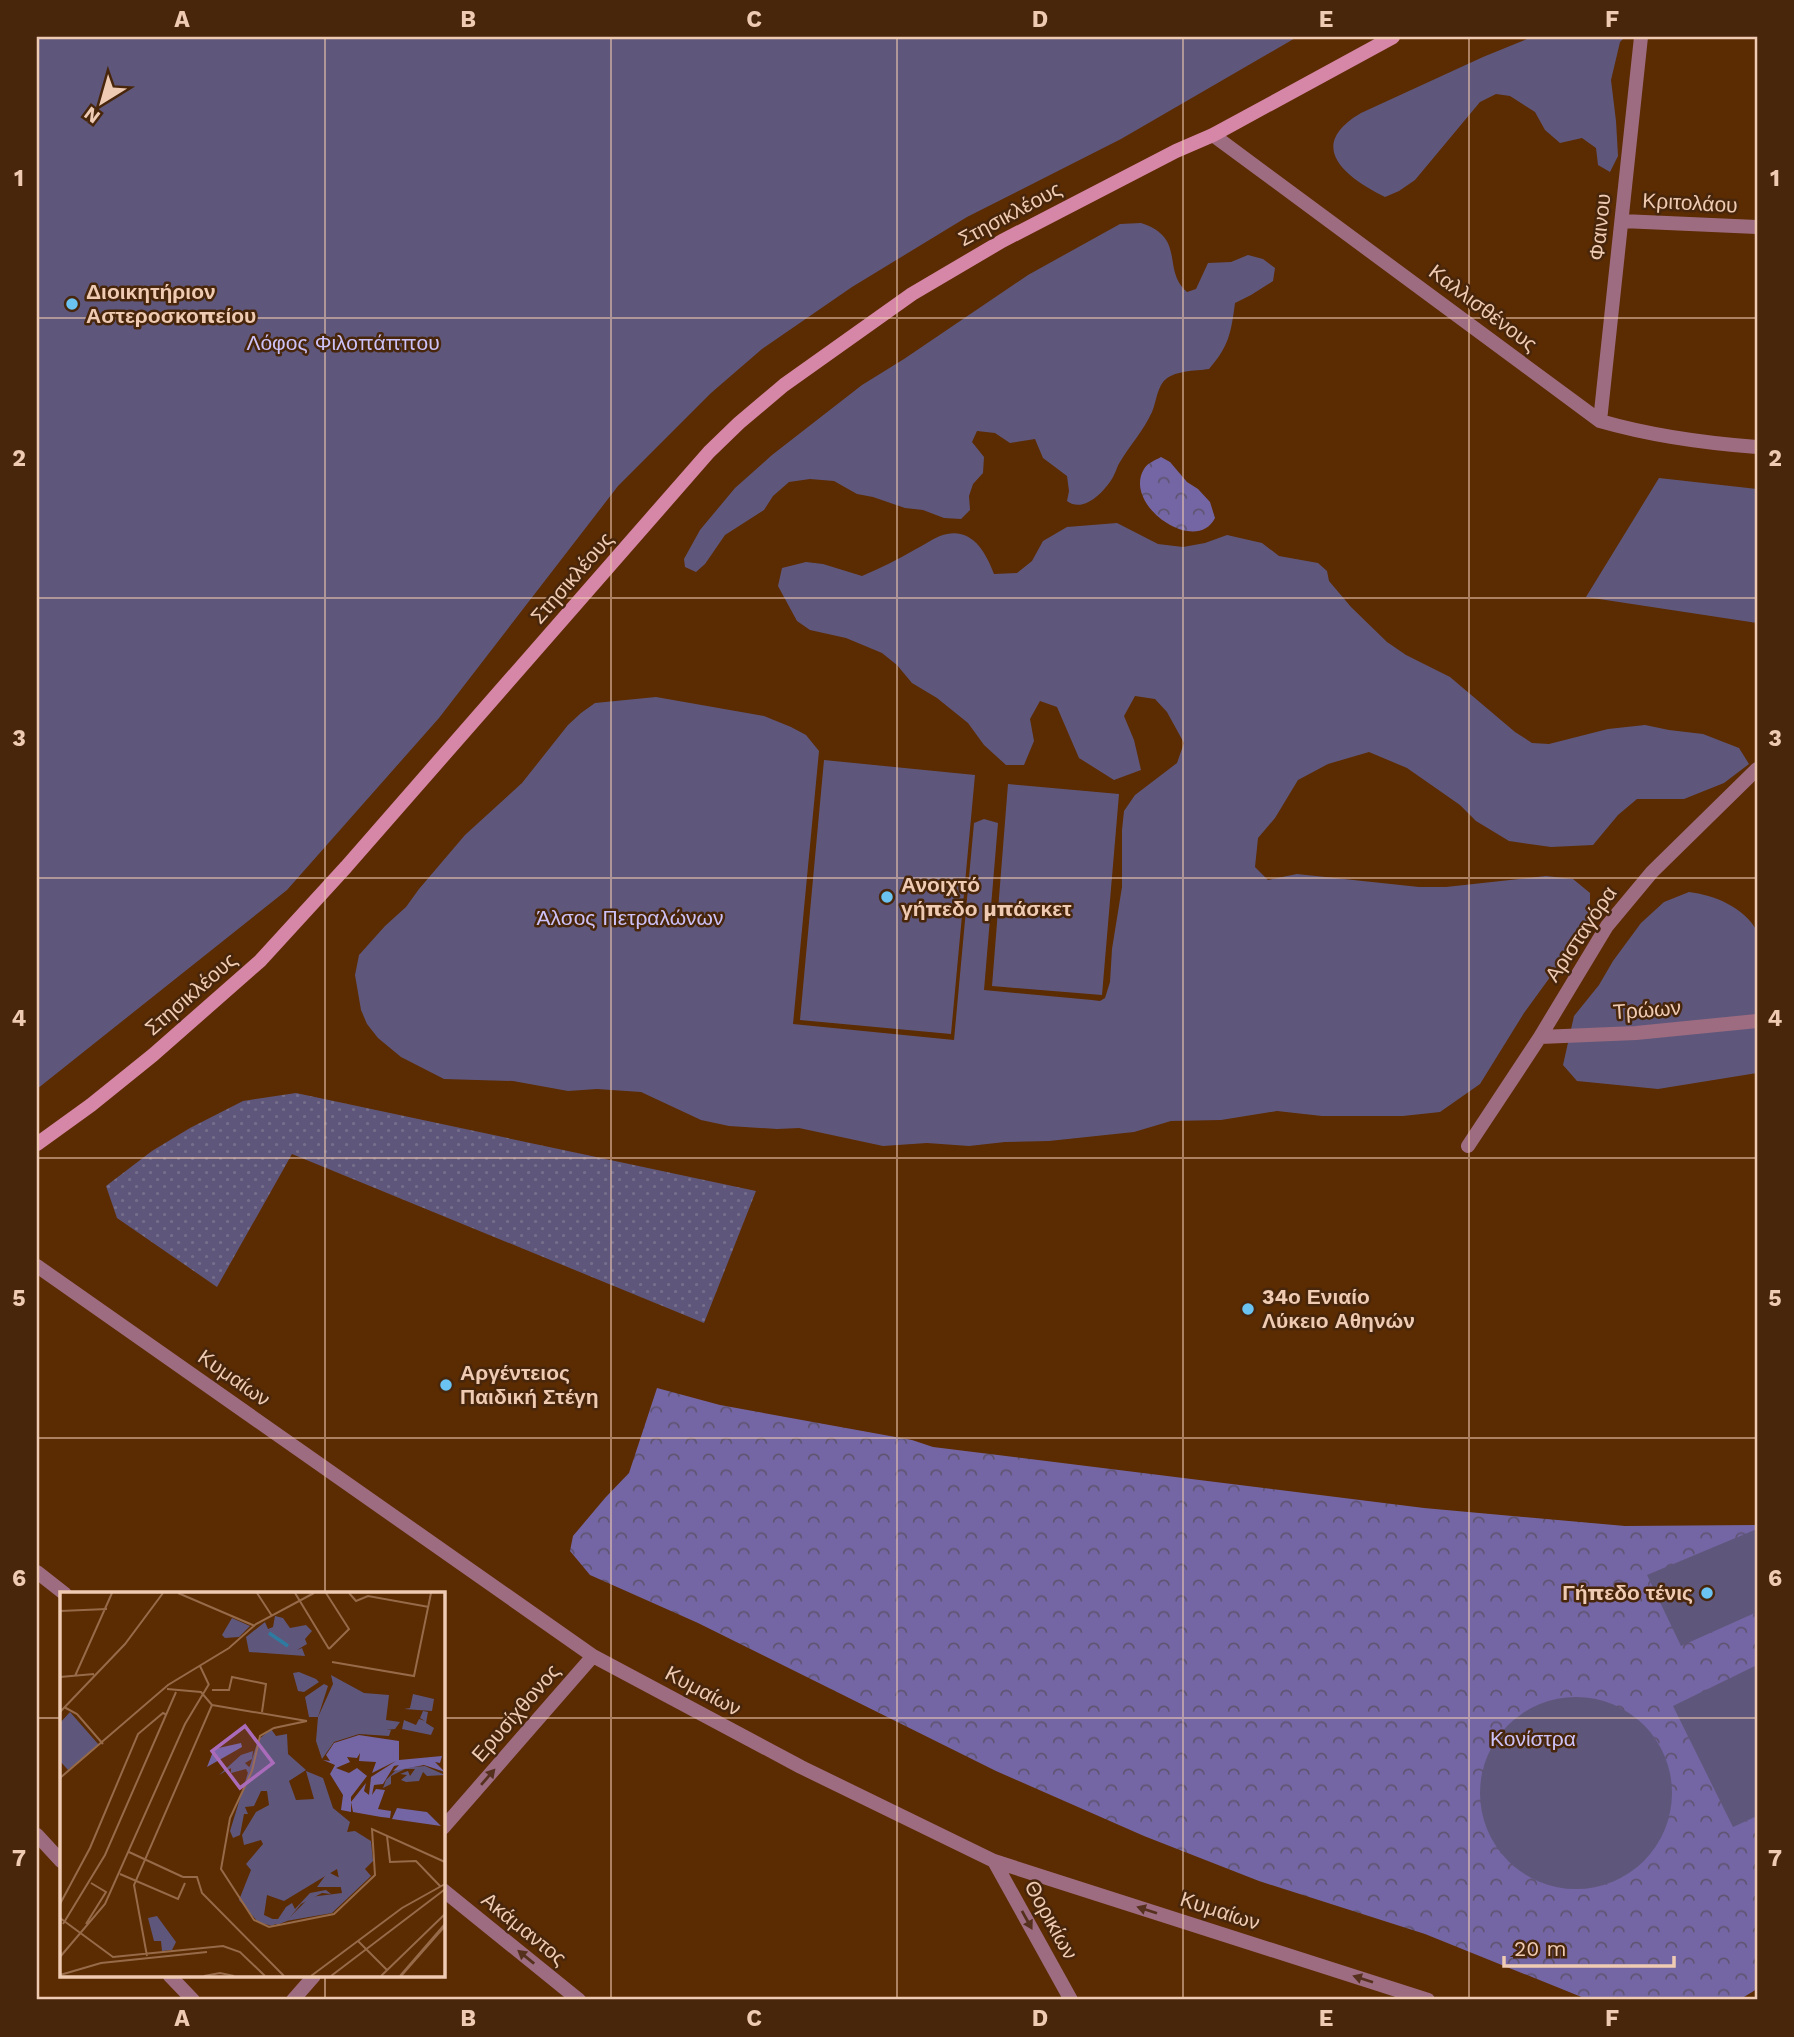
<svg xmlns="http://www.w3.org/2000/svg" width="1794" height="2037" viewBox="0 0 1794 2037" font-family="'Work Sans',sans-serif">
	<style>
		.grass { fill: url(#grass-dots) }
		.forest { fill: url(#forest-crowns) }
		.park { fill: #5f577b }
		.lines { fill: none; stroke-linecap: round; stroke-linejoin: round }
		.street { stroke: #9e6c80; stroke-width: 14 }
		.secondary { stroke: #d686a7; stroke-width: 14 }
		.oneway { fill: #55301d }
		.grid { fill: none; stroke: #f0cbb3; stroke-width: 2; stroke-opacity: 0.55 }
		.poi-dot { fill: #6bc3f2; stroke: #48260c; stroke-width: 2.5 }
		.labels { text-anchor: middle; stroke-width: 5; stroke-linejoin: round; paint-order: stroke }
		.street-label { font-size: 21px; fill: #f0cbb3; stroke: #48260c }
		.poi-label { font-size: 21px; font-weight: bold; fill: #f0cbb3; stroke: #48260c; text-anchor: start }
		.park-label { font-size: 21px; fill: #cdc2f8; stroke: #48260c }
		.inset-river { fill: none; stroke: #2e7ba2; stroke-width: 3.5 }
		.inset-road { fill: none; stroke: #976b49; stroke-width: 2 }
		.view { fill: #aa6cba; fill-opacity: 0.15; stroke: #aa6cba; stroke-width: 3.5 }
		.inset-edge { fill: none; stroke: #f0cbb3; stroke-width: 3.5 }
		.neatline { fill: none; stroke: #f0cbb3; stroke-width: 2.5 }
		.grid-label { font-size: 23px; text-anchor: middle; font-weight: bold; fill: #f0cbb3 }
	</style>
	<defs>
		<pattern id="grass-dots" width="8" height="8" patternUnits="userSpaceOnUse" patternTransform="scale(1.75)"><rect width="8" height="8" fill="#5f577b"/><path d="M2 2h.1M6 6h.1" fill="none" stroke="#766e8b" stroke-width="1.8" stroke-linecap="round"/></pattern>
		<pattern id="forest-crowns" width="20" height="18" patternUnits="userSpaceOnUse" patternTransform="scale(1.75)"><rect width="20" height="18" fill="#7466a4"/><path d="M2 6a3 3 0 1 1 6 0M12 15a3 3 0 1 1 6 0" fill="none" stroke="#605472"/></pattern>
	</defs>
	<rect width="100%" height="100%" fill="#5b2b02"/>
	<path class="grass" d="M296,1093L756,1191L704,1323L292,1154L217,1287L117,1218L106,1186L152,1151L190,1128L243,1101Z"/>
	<path class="forest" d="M1161,457L1170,462L1187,482L1198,489L1210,502L1215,518C1196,556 1122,505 1144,469C1147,463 1156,460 1161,457Z
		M657,1388L720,1405L912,1440L933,1447L1424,1508L1625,1526L1757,1525V1989L1739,2000H1589L1425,1934L1259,1881L1144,1836L996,1771L698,1623L590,1575L570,1551L573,1536L605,1498L629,1473Z"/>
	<path class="park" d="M37,37H1297L1121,139L967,217L852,287L762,349L711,393L618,486L439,718L287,890L37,1089Z
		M1532,37H1625L1620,42L1611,80L1616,121L1618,156L1610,172L1598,165L1596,148L1582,138L1560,143L1545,130L1535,112L1510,96L1496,94L1480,102L1415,180L1399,191L1385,197C1345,177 1305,146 1361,113L1483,57Z
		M1141,223C1187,238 1161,269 1187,292L1196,289L1208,263L1231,262L1248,255L1263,259L1275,268L1273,281L1251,295L1235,303C1231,333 1229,346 1209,369C1195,371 1173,370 1163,382C1157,390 1156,402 1152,412C1144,430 1130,445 1120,462C1117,466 1116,472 1113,477C1105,491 1084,514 1067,501L1069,491L1067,476L1043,458L1035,439L1010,443L995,433L977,431L972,442L984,457L983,473L973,484L969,496L970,510L961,519L944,518L923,510L905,508L873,497L857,494L834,481L810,479L789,482L773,496L764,510L725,535L705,564L696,572L685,567L684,559L700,530L735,488L772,455L862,385L904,359L1028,275L1120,224Z
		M1659,478L1757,489V623L1586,597Z
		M1117,523L1158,544L1183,547L1205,543L1227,535L1262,543L1279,556L1318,563L1327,571L1329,581L1351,607L1387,642L1406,655L1450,677L1515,732L1532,743L1549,744L1608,729L1645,725L1669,730L1703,734L1739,748L1749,764L1724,783L1684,799H1637L1618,815L1593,845L1551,847L1509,841L1476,821L1460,805L1407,768L1369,752L1328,764L1298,780L1275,818L1258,838L1255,867L1268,880L1297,874L1419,887H1446L1546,876L1573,879L1590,893V909L1585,929L1524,1013L1480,1084L1440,1112L1403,1116H1322L1277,1111L1221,1120L1171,1121L1134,1132L1049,1141L1005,1142L969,1146L927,1143L883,1146L799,1128L777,1129L729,1126L701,1120L641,1092L597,1089L568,1091L513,1081L444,1079L401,1057L378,1038L367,1024L361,1010L355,975L359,955L385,926L406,907L419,889L465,835L522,783L568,725L581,713L595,703L656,697L764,716L791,727L806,735L819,751L793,1024L954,1040L974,823L984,819L998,823L984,990L1092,1000L1100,1001L1105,998L1110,982L1112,949L1122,887V830L1124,811L1135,795L1177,763L1184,743L1167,712L1155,699L1135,696L1124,716L1134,740L1141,770L1114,780L1079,758L1057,707L1040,701L1030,719L1034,741L1024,765H1006L984,745L968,723L937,698L912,683L897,665L882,653L846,638L810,630L797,621L778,586L782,568L806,562L823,564L862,576C881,568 899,559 916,549C924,545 932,539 940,536C970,525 985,550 994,574L1017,573L1032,561L1043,541L1067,527Z
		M824,760L975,775L951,1034L800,1020Z
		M1008,784L1119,794L1102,995L992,986Z
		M1689,892C1714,895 1744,907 1757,931V1073L1658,1089L1577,1081L1563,1065L1574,1016L1599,985L1613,961L1641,923L1664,902Z
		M1757,1529V1612L1681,1646L1647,1575Z
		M1757,1665V1816L1733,1827L1673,1706Z
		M1480 1793a96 96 0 1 1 192 0a96 96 0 1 1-192 0Z"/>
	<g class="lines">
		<path class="street" d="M1213,135L1600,421C1652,436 1703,443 1757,447
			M1622,221L1757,227
			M1600,421L1641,37
			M1540,1037L1636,1033L1757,1021
			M1468,1146L1540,1037L1607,926L1652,872L1757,769
			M37,1266L593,1656L801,1767L994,1861L1428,2000
			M37,1572L65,1594
			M443,1828L593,1656
			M37,1835L61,1861
			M994,1861L1071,2000
			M443,1890L579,2000
			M170,1976L193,2000
			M293,2000L314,1976"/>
		<path class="secondary" d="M37,1144L91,1105L153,1055L260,961L346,867L709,452L739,423L784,385L912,294L1002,241L1176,151L1213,135L1393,37"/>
	</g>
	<defs><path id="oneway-solid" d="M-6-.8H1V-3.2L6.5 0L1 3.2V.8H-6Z" transform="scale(1.75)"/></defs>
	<g class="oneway">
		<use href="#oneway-solid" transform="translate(488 1777) rotate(-49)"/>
		<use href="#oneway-solid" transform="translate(1147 1910) rotate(-162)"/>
		<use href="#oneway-solid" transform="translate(1027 1920) rotate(61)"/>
		<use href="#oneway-solid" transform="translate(526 1957) rotate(-141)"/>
		<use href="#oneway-solid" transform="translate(1363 1979) rotate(-162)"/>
	</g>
	<path class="grid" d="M325,37V1594M611,37V2000M897,37V2000M1183,37V2000M1469,37V2000M37,318H1757M37,598H1757M37,878H1757M37,1158H1757M37,1438H1757M37,1718H61M443,1718H1757M325,1976V2000"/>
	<g class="poi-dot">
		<circle cx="72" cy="304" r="7"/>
		<circle cx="887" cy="897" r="7"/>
		<circle cx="1248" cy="1309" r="7"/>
		<circle cx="446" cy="1385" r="7"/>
		<circle cx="1707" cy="1593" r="7"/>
	</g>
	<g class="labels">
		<g class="street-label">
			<text transform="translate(1690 203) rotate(3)" y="7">Κριτολάου</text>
			<text transform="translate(1010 214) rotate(-28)" y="7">Στησικλέους</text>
			<text transform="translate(1600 227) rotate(-84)" y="7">Φαινου</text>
			<text transform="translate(1483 308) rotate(37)" y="7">Καλλισθένους</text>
			<text transform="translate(572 578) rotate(-49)" y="7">Στησικλέους</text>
			<text transform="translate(1581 934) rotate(-56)" y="7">Αρισταγόρα</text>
			<text transform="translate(191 994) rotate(-41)" y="7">Στησικλέους</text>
			<text transform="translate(1647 1010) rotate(-4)" y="7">Τρώων</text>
			<text transform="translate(234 1378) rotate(35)" y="7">Κυμαίων</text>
			<text transform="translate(703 1691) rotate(28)" y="7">Κυμαίων</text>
			<text transform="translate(516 1713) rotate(-49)" y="7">Ερυσίχθονος</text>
			<text transform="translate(1220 1911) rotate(18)" y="7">Κυμαίων</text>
			<text transform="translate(1051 1920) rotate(61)" y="7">Θορικίων</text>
			<text transform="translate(524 1929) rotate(39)" y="7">Ακάμαντος</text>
		</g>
		<g class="poi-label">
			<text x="86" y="299">Διοικητήριον<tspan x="86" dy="24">Αστεροσκοπείου</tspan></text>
			<text x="901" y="892">Ανοιχτό<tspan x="901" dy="24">γήπεδο μπάσκετ</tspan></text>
			<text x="1262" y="1304">34ο Ενιαίο<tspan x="1262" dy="24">Λύκειο Αθηνών</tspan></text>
			<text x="460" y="1380">Αργέντειος<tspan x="460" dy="24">Παιδική Στέγη</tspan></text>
			<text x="1693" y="1600" text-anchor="end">Γήπεδο τένις</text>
		</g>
		<g class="park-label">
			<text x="343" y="350">Λόφος Φιλοπάππου</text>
			<text x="630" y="925">Άλσος Πετραλώνων</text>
			<text x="1533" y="1746">Κονίστρα</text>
		</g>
	</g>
	<g transform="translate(60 1592)">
		<rect width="385" height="385" fill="#5b2b02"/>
		<path d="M271,83L304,101L329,103L326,128L340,130L335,137L326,138H331L329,144L299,142L274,150L262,167L256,149L258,125L273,92ZM353,102L374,107L372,119L344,117L350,116ZM363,119L368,120L366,131L374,136L371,143L342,137L344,128L356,133L359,127L365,129L360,126ZM365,174L385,183L367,184L363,180L359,189L346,190L341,188L347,183L340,182L348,179L350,184L355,177H345L331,184V192L323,196L326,188L335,179L341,176ZM268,280L282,287L281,295H257ZM266,298L271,302L262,301L241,312L227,329L217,333L207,327H218L226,315L232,311L235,317L250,301Z" fill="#5f577b"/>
		<path d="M299,143L339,149V168L382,164L380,171L375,170L385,180L364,173L333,179L339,173L334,174L323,192L314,193L312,203L316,197L325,198L318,217L331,219L330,226L321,225L293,220L291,210L306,191L304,199L309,203L311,185L336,169L312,181L316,170L299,169L300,161L297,166L287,165L290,170L276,176L289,181L297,176L307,184L291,205V220L281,218L283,203L270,182L275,173L263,168L270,169L266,163L274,151ZM181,151L182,155L147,175L154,157ZM337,216L367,220L381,234L332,227Z" fill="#7466a4"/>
		<path d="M215,24L223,26L230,36L246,33L252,39L245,47L247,52L237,58L242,56L245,64L189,60L186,45L205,30L208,37L213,35ZM172,26L190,34L179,45L165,46L162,43ZM239,80L256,87L259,90L244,100L238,99L233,81ZM264,92L268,94L258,125H249L245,105ZM10,120L39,153L8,178L0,169V131ZM211,137L216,144L227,142L228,162L246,178L229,189L236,208L254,207L246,179L263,186L273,216L290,230L287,240L295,239L311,249L313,269L305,277L311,284L272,321L226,329L250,305L282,301L277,277L224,309L207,303L204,323L219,330L212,334L198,330L179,308L191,278L186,272L203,252L201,248L184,253L182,243L196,220L209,213L207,199H201L194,214L185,215L188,222H184L180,243L173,246L170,239L198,148ZM193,159L192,167L185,171L189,175L193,171L189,183L186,177L171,181V176L159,183L181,163ZM97,324L116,350L112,358L102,359L101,349H94L88,326Z" fill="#5f577b"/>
		<path class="inset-river" d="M209,41L228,54"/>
		<path class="inset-road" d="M118,1L195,34M197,1L212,24M235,1L269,57M266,1L289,37L269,57M289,1L296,9L308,4L369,15M0,19L47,17M272,70L354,84L371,1M140,74L149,93M15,84L52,1M0,85L34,82M152,98H169L172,85L206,92L202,120M152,113L247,129M4,115L17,122L43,152M0,120L65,52L103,1M247,129L214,136L200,144L192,179L170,226L161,277L194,328L209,335L274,322L315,283L312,237L385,270M0,186L108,93L169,56L196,32L254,1M327,244L330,270L356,269L381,295M69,260L123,285M60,282L118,307L125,291M123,285H137L142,301L224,384M0,312L30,256L78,142L103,121L107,123M0,326L53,365L163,354L180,360L205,384M3,332L45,263L116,100M26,332L46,300L31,291M298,349L327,378M87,364L74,293L152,113L141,100L107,97M0,365L45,312L125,132L149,92M0,383L41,371L147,360M144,384L160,381L174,384M251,384L342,316L385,292M271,384L384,298M321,384L385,322M340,384L385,332M341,384L385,334"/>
		<path class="view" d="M185,134L213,171L180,196L152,159Z"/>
		<rect width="385" height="385" class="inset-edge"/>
	</g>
	<rect width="1794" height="2037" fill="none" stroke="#48260c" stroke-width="77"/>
	<g transform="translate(102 102) rotate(217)" stroke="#48260c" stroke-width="5" paint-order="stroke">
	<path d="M0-5L12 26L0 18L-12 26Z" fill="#f0cbb3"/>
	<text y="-10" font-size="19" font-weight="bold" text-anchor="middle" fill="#f0cbb3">N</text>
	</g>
	<path d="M1504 1956v10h170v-10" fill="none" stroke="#f0cbb3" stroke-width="3.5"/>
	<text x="1514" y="1956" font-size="21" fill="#f0cbb3" stroke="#48260c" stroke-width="5" paint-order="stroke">20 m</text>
	<rect x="38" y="38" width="1718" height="1960" class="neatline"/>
	<g class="grid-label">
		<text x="182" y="27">A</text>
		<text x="468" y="27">B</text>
		<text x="754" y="27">C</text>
		<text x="1040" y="27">D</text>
		<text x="1326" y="27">E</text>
		<text x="1612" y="27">F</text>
		<text x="19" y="186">1</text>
		<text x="1775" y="186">1</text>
		<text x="19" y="466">2</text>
		<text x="1775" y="466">2</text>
		<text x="19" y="746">3</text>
		<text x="1775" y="746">3</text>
		<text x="19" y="1026">4</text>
		<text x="1775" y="1026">4</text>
		<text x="19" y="1306">5</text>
		<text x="1775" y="1306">5</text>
		<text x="19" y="1586">6</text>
		<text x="1775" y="1586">6</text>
		<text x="19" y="1866">7</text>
		<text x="1775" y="1866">7</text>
		<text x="182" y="2026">A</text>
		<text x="468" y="2026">B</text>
		<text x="754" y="2026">C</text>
		<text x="1040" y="2026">D</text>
		<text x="1326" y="2026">E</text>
		<text x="1612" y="2026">F</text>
	</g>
</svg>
